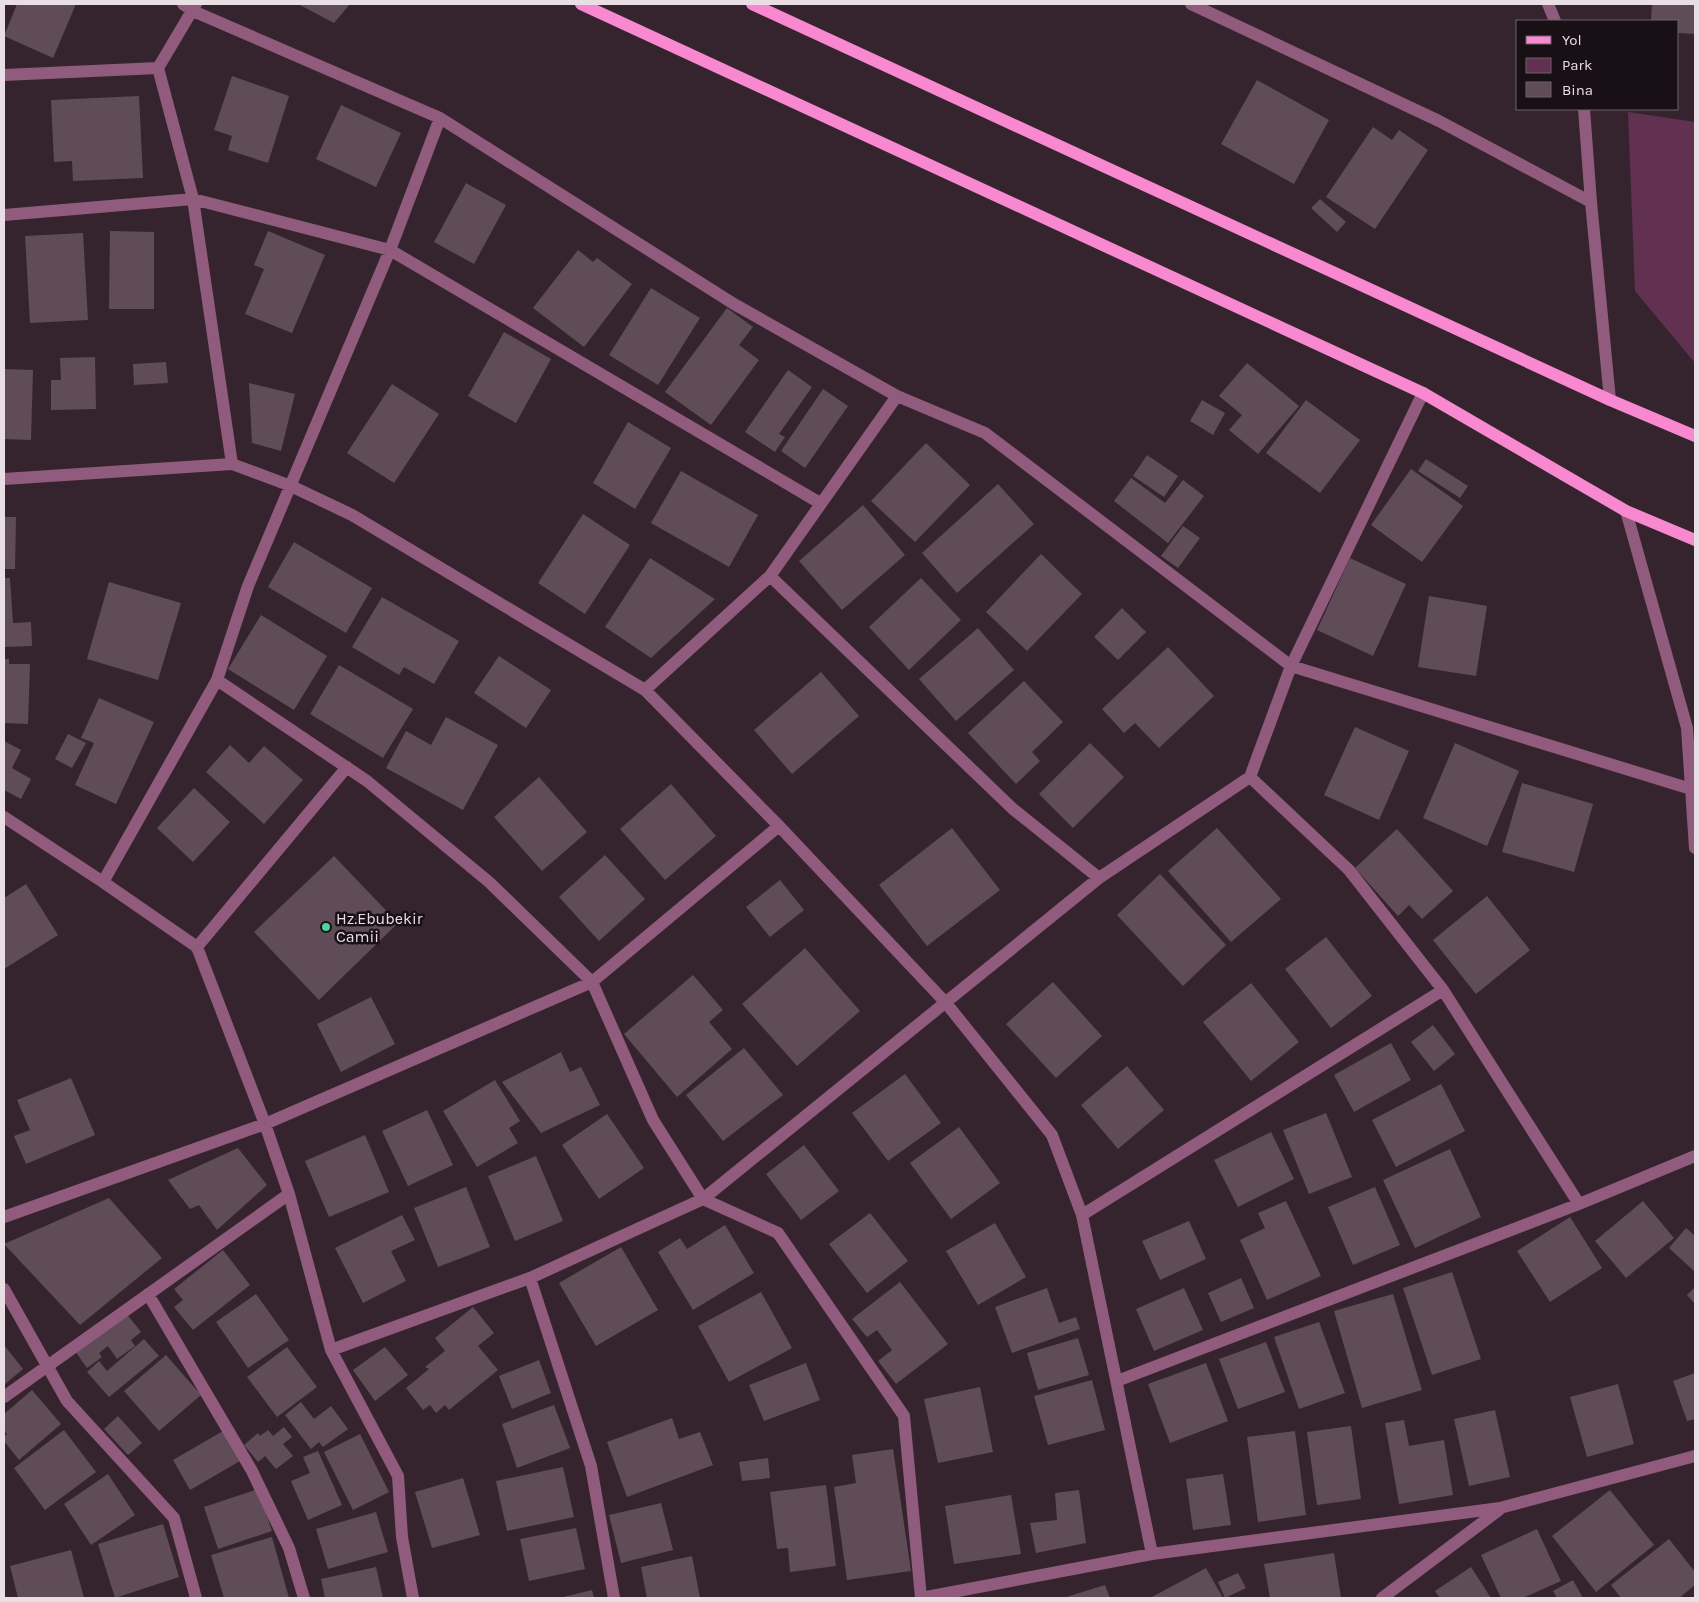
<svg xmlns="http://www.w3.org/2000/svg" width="1699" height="1602" viewBox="0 0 1699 1602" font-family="Karla,sans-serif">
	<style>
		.green { fill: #623151 }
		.building { fill: #5f4c57 }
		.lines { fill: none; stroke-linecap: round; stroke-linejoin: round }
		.minor { stroke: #915b7d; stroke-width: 12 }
		.major { stroke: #f889d1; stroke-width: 12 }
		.poi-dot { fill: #4cd49b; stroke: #181015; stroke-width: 2 }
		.labels { text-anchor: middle; stroke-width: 5; stroke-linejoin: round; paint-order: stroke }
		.poi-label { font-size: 16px; fill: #eadee5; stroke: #181015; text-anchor: start }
	</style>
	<rect width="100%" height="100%" fill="#35242e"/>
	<path class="green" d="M1628,112L1695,122V363L1635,291Z"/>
	<path class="building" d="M17,4H76L53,58L4,36Z
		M298,4H350L334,23Z
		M1652,4H1695V34L1678,33V21H1651Z
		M232,76L289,96L268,163L228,150L232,136L214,130Z
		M1257,80L1329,120L1294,184L1221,144Z
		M139,96L143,178L73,181L72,161L54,162L51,100Z
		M341,105L401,133L376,187L316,159Z
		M1373,127L1392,140L1399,130L1428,150L1375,229L1326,197Z
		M466,183L506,205L474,264L434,242Z
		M1320,199L1346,222L1337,232L1311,208Z
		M110,231L154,232V309H109Z
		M268,231L325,255L292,333L245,314L264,269L254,265Z
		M83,233L88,320L30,323L25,236Z
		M578,250L593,262L597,258L632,284L584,347L533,308Z
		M651,288L700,318L658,385L609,355Z
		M727,308L753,327L739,345L759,360L711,425L665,392Z
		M504,332L551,359L516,423L468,396Z
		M95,357L96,409L51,410V380H61L60,358Z
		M166,362L168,383L134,385L133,364Z
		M1247,363L1299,406L1258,454L1229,430L1242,415L1219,396Z
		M4,369L33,370L31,440L4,439Z
		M788,370L812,387L779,434L785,437L775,452L745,432Z
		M249,383L295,394L281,451L252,443Z
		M392,384L439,414L394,483L347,453Z
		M823,389L848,406L805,468L781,451Z
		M1202,400L1225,413L1213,435L1190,421Z
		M1306,400L1360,440L1320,493L1266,453Z
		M628,422L671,448L635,509L593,483Z
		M926,443L970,485L915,542L871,501Z
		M1147,455L1178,476L1164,497L1133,476Z
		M1426,459L1468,486L1460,498L1418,471Z
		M1411,469L1463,506L1422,562L1371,525Z
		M681,471L758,515L729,567L651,523Z
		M1131,478L1165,503L1183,480L1204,496L1168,543L1114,501Z
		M998,484L1034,524L957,593L922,553Z
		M863,505L905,555L842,610L799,561Z
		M583,514L630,545L585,614L538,583Z
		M4,517H16L15,569H4Z
		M1183,526L1200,538L1178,568L1161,556Z
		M294,542L372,588L346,633L268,587Z
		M1041,554L1082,594L1027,651L986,612Z
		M650,558L715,599L651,658L605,627Z
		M1350,558L1406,584L1373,656L1317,630Z
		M4,578H10L13,623L31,622L32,646L4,647Z
		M921,578L961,620L909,670L869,627Z
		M109,582L181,603L158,680L87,659Z
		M1429,596L1487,606L1476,676L1418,667Z
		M382,597L459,641L434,684L404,667L399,675L352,647Z
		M1122,608L1146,632L1118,660L1094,637Z
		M261,615L327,656L294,710L228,669Z
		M978,628L1014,670L956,721L919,679Z
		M1168,647L1214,696L1159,748L1135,723L1124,733L1102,709Z
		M499,656L551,690L526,728L474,693Z
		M4,659H9V664H30L28,724L4,723Z
		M339,665L413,709L383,758L310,714Z
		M821,672L859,716L792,774L754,730Z
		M1024,681L1063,722L1032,752L1040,761L1016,784L968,733Z
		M99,698L154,722L116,804L75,785L94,743L81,738Z
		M446,717L498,745L463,810L386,768L406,731L431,745Z
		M1355,727L1409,751L1379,820L1324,795Z
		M68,734L86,743L72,768L55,759Z
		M4,741L21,750L12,768L31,779L21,799L4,790Z
		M1090,743L1124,777L1073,828L1039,794Z
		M1455,743L1519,771L1487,846L1423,818Z
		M230,745L249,763L264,746L303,780L264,824L206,772Z
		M539,777L587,832L542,871L494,817Z
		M1522,783L1593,804L1574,872L1502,852Z
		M671,784L716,836L665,880L620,829Z
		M194,788L230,822L193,862L157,828Z
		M952,828L1000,890L927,946L879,885Z
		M1217,828L1281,899L1231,942L1168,871Z
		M1397,829L1453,891L1422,919L1409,905L1398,916L1355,868Z
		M605,855L645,899L599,941L559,897Z
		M334,856L398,923L319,1000L254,932Z
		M1160,874L1226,945L1183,986L1117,915Z
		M780,880L804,910L770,937L746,907Z
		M26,884L58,935L4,969V898Z
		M1487,896L1530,950L1476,994L1433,940Z
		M1326,937L1372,996L1331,1028L1285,969Z
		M805,948L860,1011L797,1066L742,1004Z
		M693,975L723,1010L709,1022L732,1049L677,1097L624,1034Z
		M1053,982L1102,1036L1056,1078L1006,1024Z
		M1251,983L1299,1042L1251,1081L1203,1022Z
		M371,997L395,1044L341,1072L317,1024Z
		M1433,1025L1455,1054L1434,1071L1411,1042Z
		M1391,1043L1411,1080L1354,1112L1334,1075Z
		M744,1048L783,1095L723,1141L686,1095Z
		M561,1052L570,1072L581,1067L600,1105L541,1133L502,1082Z
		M1127,1066L1164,1110L1118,1149L1081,1105Z
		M905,1074L941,1123L888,1161L852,1113Z
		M71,1078L95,1135L26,1164L14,1136L30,1130L17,1100Z
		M495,1080L520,1121L509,1128L518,1143L477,1167L443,1111Z
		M1441,1084L1465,1131L1396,1167L1372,1120Z
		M427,1110L453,1165L408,1186L382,1131Z
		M1326,1113L1352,1177L1309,1194L1283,1130Z
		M607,1114L644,1168L599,1199L562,1145Z
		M959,1127L1000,1183L951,1219L910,1163Z
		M1271,1132L1294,1179L1238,1207L1214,1160Z
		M365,1135L389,1192L329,1217L305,1161Z
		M804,1145L839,1191L801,1220L766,1174Z
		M238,1148L267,1185L217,1230L199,1205L190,1209L168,1180Z
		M1450,1149L1481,1217L1415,1248L1383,1180Z
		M536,1156L563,1221L515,1241L488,1176Z
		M466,1187L490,1247L438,1267L414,1208Z
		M1375,1187L1400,1245L1353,1265L1328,1207Z
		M109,1198L162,1258L80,1325L4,1244Z
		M1286,1201L1321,1276L1267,1300L1240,1240L1265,1228L1258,1213Z
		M1643,1201L1674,1238L1626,1278L1595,1241Z
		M870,1213L908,1261L867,1293L829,1244Z
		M402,1215L415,1240L391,1251L406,1281L363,1303L335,1248Z
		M1570,1217L1602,1268L1550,1302L1517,1251Z
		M1189,1221L1206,1259L1160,1280L1142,1241Z
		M995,1223L1026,1277L978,1305L946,1251Z
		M725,1225L754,1273L693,1310L658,1252L680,1238L687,1249Z
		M1686,1228L1695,1236V1272L1669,1248Z
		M621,1247L658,1310L596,1346L559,1283Z
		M223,1250L250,1285L193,1330L174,1307L183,1300L174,1289Z
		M1452,1272L1481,1359L1432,1375L1403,1288Z
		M1241,1278L1254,1308L1221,1322L1208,1293Z
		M900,1282L948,1344L896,1384L878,1361L892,1350L877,1330L867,1337L852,1319Z
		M1695,1287V1304L1687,1295Z
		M1047,1288L1059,1323L1076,1317L1080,1329L1012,1353L995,1307Z
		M1184,1288L1203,1330L1154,1351L1136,1309Z
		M761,1292L792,1348L729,1382L698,1326Z
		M256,1294L289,1340L248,1368L216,1322Z
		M1393,1294L1422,1390L1362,1408L1334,1311Z
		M473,1307L494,1333L478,1346L498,1370L449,1410L445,1405L436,1413L430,1405L423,1410L406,1388L429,1369L425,1367L445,1351L435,1338Z
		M126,1313L141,1332L131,1340L135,1346L117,1359L108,1346L99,1353L102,1357L87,1368L75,1351Z
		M1319,1322L1345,1393L1299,1409L1274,1337Z
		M1078,1338L1089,1375L1038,1390L1027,1353Z
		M144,1339L159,1356L109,1397L87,1372L99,1361L107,1371Z
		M1266,1342L1285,1392L1238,1409L1219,1359Z
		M4,1345L23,1369L4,1385Z
		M287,1347L317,1387L277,1417L247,1377Z
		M385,1347L408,1375L375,1401L353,1370Z
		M166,1355L201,1395L159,1431L124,1391Z
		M539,1360L551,1393L512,1409L499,1376Z
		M806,1363L820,1400L764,1421L749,1385Z
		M1206,1363L1228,1421L1170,1443L1148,1384Z
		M1695,1373V1419L1687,1421L1673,1381Z
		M1092,1380L1105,1430L1048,1445L1034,1396Z
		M1618,1384L1634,1444L1587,1457L1570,1397Z
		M980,1387L993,1452L938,1463L924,1399Z
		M32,1390L61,1424L19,1460L4,1441V1437L7,1434L4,1430V1414Z
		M301,1402L314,1419L331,1406L348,1429L323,1447L319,1442L311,1449L285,1415Z
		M554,1405L570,1448L517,1468L502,1424Z
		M1495,1410L1510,1477L1469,1486L1454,1419Z
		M118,1416L142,1443L128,1455L104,1429Z
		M672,1418L679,1439L700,1432L713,1465L627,1497L607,1442Z
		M1404,1420L1409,1446L1444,1440L1453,1495L1399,1504L1385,1423Z
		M1351,1426L1361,1499L1317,1505L1307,1432Z
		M284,1427L292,1437L283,1444L293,1456L276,1469L265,1456L258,1462L244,1445L258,1433L260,1436L268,1430L273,1436Z
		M64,1430L96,1472L45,1510L14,1468Z
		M223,1431L240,1461L190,1490L173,1460Z
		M1295,1431L1306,1515L1258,1522L1247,1437Z
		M360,1434L389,1492L353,1510L324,1452Z
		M893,1449L911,1571L847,1580L834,1487L856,1483L852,1455Z
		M318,1451L342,1505L308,1520L291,1481L310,1473L303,1457Z
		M768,1458L770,1478L742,1481L739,1462Z
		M563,1467L574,1517L507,1531L496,1481Z
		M108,1474L135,1515L91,1545L64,1504Z
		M1223,1474L1231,1525L1193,1530L1186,1479Z
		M463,1478L480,1535L432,1548L415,1492Z
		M826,1485L836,1566L790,1572L788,1548L777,1549L770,1492Z
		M258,1489L272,1531L218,1549L204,1507Z
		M1079,1490L1086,1543L1036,1553L1030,1523L1057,1520L1055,1493Z
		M1610,1490L1654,1545L1596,1592L1552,1536Z
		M1011,1495L1021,1554L954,1564L945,1506Z
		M661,1503L673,1550L621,1563L609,1515Z
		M376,1512L388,1552L328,1569L316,1529Z
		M163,1524L179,1577L115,1598L98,1544Z
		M576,1528L585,1569L529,1581L520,1539Z
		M1537,1529L1561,1581L1523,1598H1501L1481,1555Z
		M272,1537L289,1598H224L211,1555Z
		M1669,1539L1695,1572V1585L1679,1598H1621L1611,1585Z
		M71,1550L84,1598H18L10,1566Z
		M1334,1553L1341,1598H1270L1264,1564Z
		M692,1556L700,1598H647L641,1567Z
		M376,1567L383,1598H325L321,1579Z
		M1471,1567L1491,1598H1440L1435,1591Z
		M1206,1568L1223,1598H1150Z
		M1238,1573L1246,1588L1225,1598L1218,1582Z
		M1573,1580L1583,1598H1557L1553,1591Z
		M1105,1585L1110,1598H1063Z
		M592,1590L594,1598H559Z"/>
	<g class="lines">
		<path class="minor" d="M183,4L193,11L440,118L734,304L897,396L985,433L1291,666L1691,789
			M1191,4L1439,121L1591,202L1610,400
			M1548,4L1555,21
			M158,68L193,199L232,464
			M4,75L158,68L196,4
			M1584,109L1591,202
			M4,215L193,199L390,250L820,503
			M4,479L232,464L291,486L352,515L645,690L779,826L946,1003L1052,1135L1082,1215L1152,1554
			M1626,511L1687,728L1695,848
			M770,576L1013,809L1099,878
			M217,680L367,781L489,882L592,982L653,1120L703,1199L778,1233L904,1416L921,1598
			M645,690L770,576L897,396
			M1250,777L1349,870L1443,990L1579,1204
			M4,817L103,882L197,947L265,1124L289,1194L331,1350L398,1476L402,1537L413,1598
			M103,882L217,680L248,586L390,250L440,118
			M197,947L347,767
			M1082,1215L1443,990
			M4,1217L265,1124L592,982L779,826
			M530,1278L591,1466L614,1598
			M4,1289L67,1401L174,1518L196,1598
			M148,1294L252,1471L289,1548L304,1598
			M331,1350L530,1278L703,1199L1099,878L1250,777L1291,666L1423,393
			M1117,1381L1579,1204L1695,1156
			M4,1397L289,1194
			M921,1598L1152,1554L1500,1508L1695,1456
			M1382,1598L1499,1510"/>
		<path class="major" d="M581,4L1423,393L1626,511L1695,540
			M752,4L1610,400L1695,436"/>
	</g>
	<circle class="poi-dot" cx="326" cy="927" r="5"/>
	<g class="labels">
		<g class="poi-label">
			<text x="336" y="924">Hz.Ebubekir<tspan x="336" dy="18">Camii</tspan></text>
		</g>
	</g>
	<rect width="1699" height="1602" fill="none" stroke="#eadee5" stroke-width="10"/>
	<rect x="1516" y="20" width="162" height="90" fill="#181015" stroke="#6c6268"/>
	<rect x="1526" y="36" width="25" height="8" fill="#f889d1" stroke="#6c6268"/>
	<text x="1562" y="45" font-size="15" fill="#eadee5">Yol</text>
	<rect x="1526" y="58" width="25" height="15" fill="#623151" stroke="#6c6268"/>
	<text x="1562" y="70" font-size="15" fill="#eadee5">Park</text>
	<rect x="1526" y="82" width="25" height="15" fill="#5f4c57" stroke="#6c6268"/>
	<text x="1562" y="95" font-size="15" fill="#eadee5">Bina</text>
</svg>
